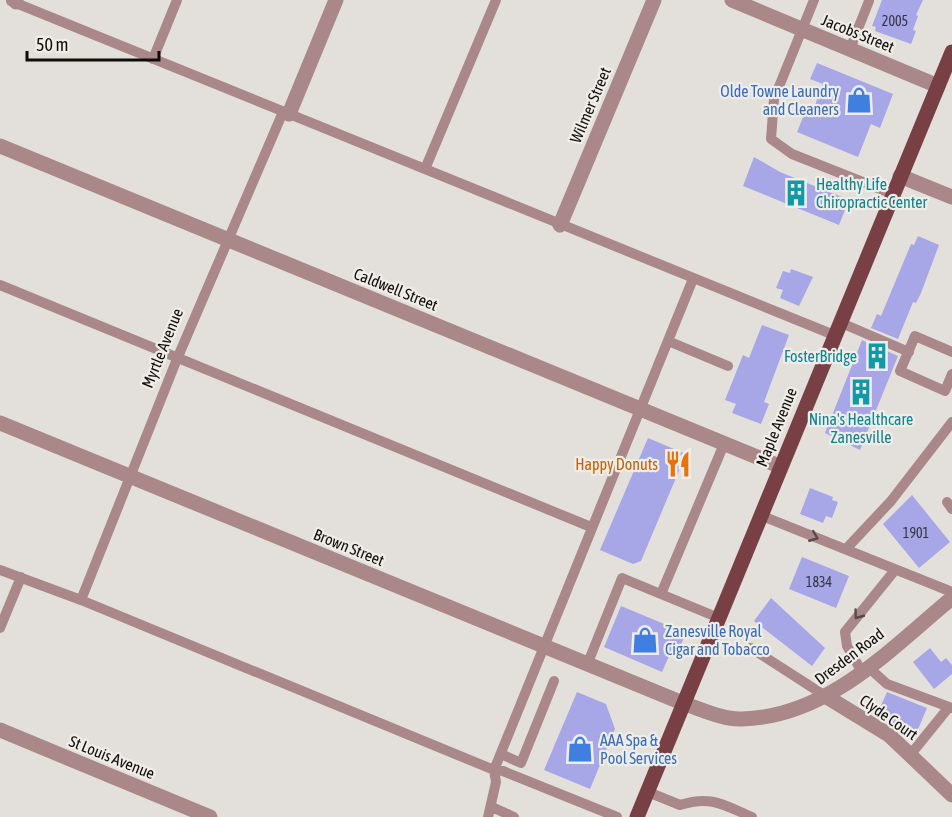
<svg xmlns="http://www.w3.org/2000/svg" width="952" height="817" viewBox="0 0 952 817" font-family="'Asap Condensed',sans-serif">
	<style>
		.building { fill: #a7a6e7 }
		.lines { fill: none; stroke-linecap: round; stroke-linejoin: round }
		.service { stroke: #aa888a; stroke-width: 10 }
		.minor { stroke: #aa888a; stroke-width: 15 }
		.tertiary { stroke: #aa888a; stroke-width: 15 }
		.primary { stroke: #783f45; stroke-width: 15 }
		.oneway { stroke: #5c4a4a }
		.labels { text-anchor: middle; stroke-width: 4.5; stroke-linejoin: round; paint-order: stroke }
		.number-label { font-size: 14px; fill: #343342 }
		.street-label { font-size: 16px; fill: #0e0d0b; stroke: #f0ede8 }
		.shop-label { font-size: 16px; fill: #366cbe; stroke: #f0ede8; text-anchor: start }
		.culture-label { font-size: 16px; fill: #0d838f; stroke: #f0ede8; text-anchor: start }
		.food-label { font-size: 16px; fill: #c56008; stroke: #f0ede8; text-anchor: end }
	</style>
	<rect width="100%" height="100%" fill="#e3e0db"/>
	<path class="building" d="M882,0H923L916,15L918,16L913,30L916,31L911,44L875,31L876,27L872,26Z
		M817,63L893,94L880,128L871,124L858,157L797,132L806,110L812,113L823,84L810,79Z
		M754,157L780,172L849,200L839,225L743,186Z
		M918,236L939,245L921,293L916,303L913,302L898,339L871,328L877,314L881,316L911,244L914,245Z
		M791,269L813,277L799,306L780,298L783,290L776,288L783,271L790,273Z
		M762,325L789,335L764,402L769,404L761,424L732,413L736,404L725,400L743,355L749,358Z
		M862,340L898,356L860,450L825,433Z
		M648,438L686,454L641,561L633,564L600,550Z
		M810,488L833,497L832,500L838,502L832,518L826,516L823,523L800,514Z
		M912,495L950,542L919,568L883,524Z
		M802,557L849,576L836,608L789,589Z
		M771,598L825,648L812,666L754,621Z
		M621,606L686,633L679,649L673,647L662,672L604,647Z
		M930,648L941,662L946,658L952,665V674L934,689L913,662Z
		M577,692L606,704L615,729L590,789L544,770Z
		M887,692L927,708L916,734L884,720L887,712L880,708Z"/>
	<g class="lines">
		<path class="service" d="M814,0L774,99L771,139L792,154L893,194
			M11,1L834,335
			M850,49L869,1
			M153,59L177,0
			M425,169L496,0
			M0,285L591,527
			M839,322L909,352
			M668,341L728,366
			M952,352L915,336L900,371L945,391L952,374
			M947,502L952,509
			M760,515L952,592
			M846,549L891,501L952,422
			M0,570L81,600L494,770L503,771L617,817
			M661,594L724,444
			M81,600L177,359L283,112
			M0,628L21,577
			M751,648L827,697
			M587,665L622,578L719,618
			M868,667L887,684L952,708
			M862,672L847,646L845,632L895,570
			M501,754L521,763L554,681
			M911,754L949,707
			M648,792L680,805C711,795 724,805 752,817
			M492,807L514,817
			M488,817L496,782L494,770L693,279"/>
		<path class="minor" d="M732,0L938,86
			M16,2V0
			M289,114L336,0
			M0,146L779,466
			M900,176L952,197
			M560,225L654,0
			M0,423L685,704
			M827,697L889,735L952,795
			M0,730L210,817"/>
		<path class="tertiary" d="M685,704C703,710 724,720 742,719C828,717 890,649 952,598"/>
		<path class="primary" d="M637,817L952,52"/>
	</g>
	<defs><path id="oneway-chevron" d="M-2-3.5L2.5 0L-2 3.5" fill="none" stroke-width="1.6" stroke-linecap="round" stroke-linejoin="round" transform="scale(1.5)"/></defs>
	<g class="oneway">
		<use href="#oneway-chevron" transform="translate(814 537) rotate(22)"/>
		<use href="#oneway-chevron" transform="translate(858 615) rotate(127)"/>
	</g>
	<defs>
		<g id="shop-bare" transform="scale(2.07)"><path d="M-5-2.5h2.3a2.7 3.5 0 0 1 5.4 0H5L5.5 6h-11ZM-1.5-2.5h3a1.5 2.3 0 0 0-3 0Z" fill="#3f7fe0" stroke="#f0ede8" stroke-width="2.5" paint-order="stroke"/></g>
		<g id="building-bare" transform="scale(2.07)"><path d="M-4-6H4V6H1V3H-1V6H-4ZM-2.5-4.3h1.7v1.8h-1.7ZM.8-4.3h1.7v1.8H.8ZM-2.5-1h1.7V.8h-1.7ZM.8-1h1.7V.8H.8Z" fill="#0f9aa8" stroke="#f0ede8" stroke-width="2.5" paint-order="stroke"/></g>
		<g id="restaurant-bare" transform="scale(2.07)"><path d="M-5-6h1v4h1v-4h1v4h1v-4h1v5L-1.5 .5V6h-2V.5L-5-1ZM5-6V6H3V1.5H1.5Q1.5-4 5-6Z" fill="#e8710a" stroke="#f0ede8" stroke-width="2.5" paint-order="stroke"/></g>
	</defs>
	<g fill-rule="evenodd">
		<use href="#shop-bare" x="859" y="100"/>
		<use href="#building-bare" x="796" y="193"/>
		<use href="#building-bare" x="877" y="356"/>
		<use href="#building-bare" x="861" y="392"/>
		<use href="#restaurant-bare" x="678" y="464"/>
		<use href="#shop-bare" x="645" y="640"/>
		<use href="#shop-bare" x="580" y="749"/>
	</g>
	<g class="labels">
		<g class="number-label">
			<text x="895" y="26">2005</text>
			<text x="916" y="538">1901</text>
			<text x="819" y="587">1834</text>
		</g>
		<g class="street-label">
			<text transform="translate(858 33) rotate(22)" y="6">Jacobs Street</text>
			<text transform="translate(590 105) rotate(-67)" y="6">Wilmer Street</text>
			<text transform="translate(396 289) rotate(22)" y="6">Caldwell Street</text>
			<text transform="translate(162 348) rotate(-68)" y="6">Myrtle Avenue</text>
			<text transform="translate(776 427) rotate(-68)" y="6">Maple Avenue</text>
			<text transform="translate(349 547) rotate(22)" y="6">Brown Street</text>
			<text transform="translate(849 656) rotate(-37)" y="6">Dresden Road</text>
			<text transform="translate(889 717) rotate(35)" y="6">Clyde Court</text>
			<text transform="translate(112 757) rotate(22)" y="6">St Louis Avenue</text>
		</g>
		<g class="shop-label">
			<text x="839" y="97" text-anchor="end">Olde Towne Laundry<tspan x="839" dy="18">and Cleaners</tspan></text>
			<text x="665" y="637">Zanesville Royal<tspan x="665" dy="18">Cigar and Tobacco</tspan></text>
			<text x="600" y="746">AAA Spa &amp;<tspan x="600" dy="18">Pool Services</tspan></text>
		</g>
		<g class="culture-label">
			<text x="816" y="190">Healthy Life<tspan x="816" dy="18">Chiropractic Center</tspan></text>
			<text x="857" y="362" text-anchor="end">FosterBridge</text>
			<text x="861" y="425" text-anchor="middle">Nina's Healthcare<tspan x="861" dy="18">Zanesville</tspan></text>
		</g>
		<g class="food-label">
			<text x="658" y="470">Happy Donuts</text>
		</g>
	</g>
	<path d="M27 51v9h132v-9" fill="none" stroke="#0e0d0b" stroke-width="3"/>
	<text x="36" y="51" font-size="18" fill="#0e0d0b" stroke="#f0ede8" stroke-width="4.5" paint-order="stroke">50 m</text>
</svg>
